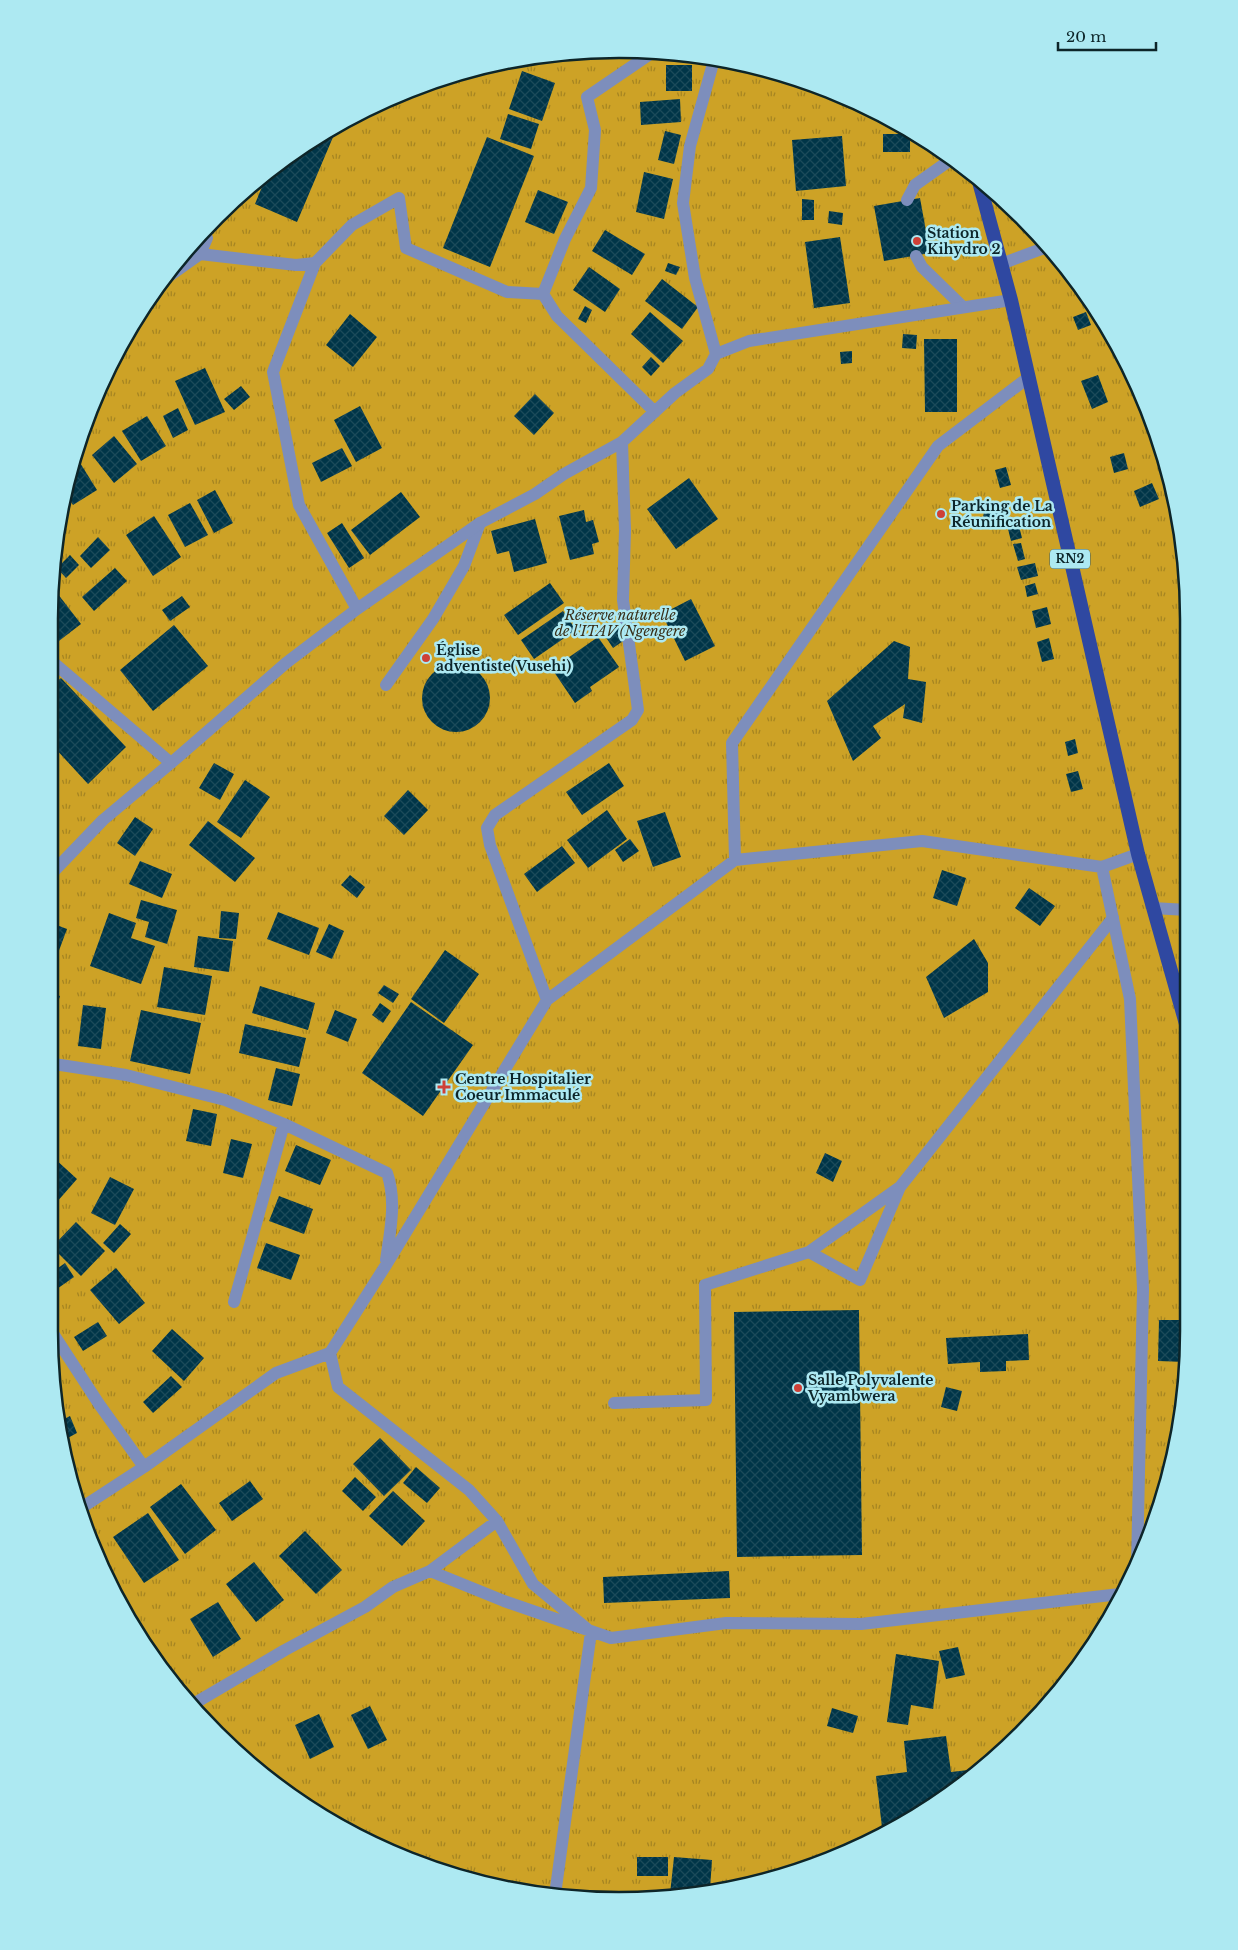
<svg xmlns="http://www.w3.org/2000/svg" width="1238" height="1950" viewBox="0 0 1238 1950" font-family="'Libre Baskerville',serif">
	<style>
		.park { fill: url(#park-tufts) }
		.building { fill: url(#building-cross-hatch) }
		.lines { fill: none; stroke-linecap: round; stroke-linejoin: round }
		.service { stroke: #7d8ebc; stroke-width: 12 }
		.minor { stroke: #7d8ebc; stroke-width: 12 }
		.trunk { stroke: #2f48a1; stroke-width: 14 }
		.poi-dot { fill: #ce4037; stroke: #ade9f2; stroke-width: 2 }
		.labels { text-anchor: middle; stroke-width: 5; stroke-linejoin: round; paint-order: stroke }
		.shield { fill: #ade9f2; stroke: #3d6065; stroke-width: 1 }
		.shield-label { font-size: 12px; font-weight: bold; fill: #0d2529 }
		.poi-label { font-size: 14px; font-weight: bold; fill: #0d2529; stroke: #ade9f2; text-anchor: start }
		.park-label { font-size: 14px; font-style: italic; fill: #382f19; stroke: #ade9f2 }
		.rim { fill: none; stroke: #0d2529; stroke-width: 2.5 }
	</style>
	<defs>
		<pattern id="park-tufts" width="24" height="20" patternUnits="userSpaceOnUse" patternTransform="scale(1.25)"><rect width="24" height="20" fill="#cda226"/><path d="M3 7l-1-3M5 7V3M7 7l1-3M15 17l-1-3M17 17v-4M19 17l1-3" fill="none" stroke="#a58421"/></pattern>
		<pattern id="building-cross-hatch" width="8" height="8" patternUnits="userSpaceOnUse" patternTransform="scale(1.25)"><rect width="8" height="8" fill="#003548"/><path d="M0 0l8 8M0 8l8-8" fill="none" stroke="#1b4a5a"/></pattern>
	</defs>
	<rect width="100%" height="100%" fill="#a0dce5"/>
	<path class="park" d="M657,50L767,68L871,108L966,167L1071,272L1130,367L1170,471L1188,581L1184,1405L1146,1549L1071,1678L995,1760L936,1805L871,1843L767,1882L619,1901L508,1890L435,1871L334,1825L272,1783L190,1707L145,1648L79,1514L54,1406V545L92,401L167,272L243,190L334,125L436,79L545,54Z"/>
	<path class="building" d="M666,65H692V91H666Z
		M522,71L555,83L542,121L509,109Z
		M680,99L681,122L641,125L640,102Z
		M508,114L539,124L531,149L500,139Z
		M339,123L297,222L255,204L268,172Z
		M665,131L681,135L674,164L658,160Z
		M883,134H910V152H883Z
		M842,136L846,186L796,191L792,140Z
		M487,137L534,156L490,267L443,248Z
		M644,172L673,179L664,219L636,212Z
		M538,190L568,202L554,234L525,222Z
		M920,198L930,253L884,261L874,206Z
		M802,199L814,200V220H802Z
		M829,211L843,213L842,225L828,223Z
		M605,230L645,254L632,275L592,251Z
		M840,237L850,303L814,308L805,242Z
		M668,263L680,267L676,275L665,271Z
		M589,267L620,289L605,312L573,290Z
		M662,279L698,307L682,329L645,301Z
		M585,306L592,310L586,323L578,319Z
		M650,312L683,341L663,363L631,334Z
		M1086,312L1091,325L1078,330L1073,317Z
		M350,314L377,337L353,367L326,345Z
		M903,334L917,335L916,349L902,348Z
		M924,339H957V412H925Z
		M852,351V363L841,364L840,352Z
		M651,357L660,366L651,376L642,367Z
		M205,368L225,412L195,425L175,381Z
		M1098,375L1108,402L1092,409L1081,381Z
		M241,386L250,397L234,410L224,399Z
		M535,394L554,413L534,435L514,416Z
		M360,406L382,448L356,462L334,420Z
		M178,408L188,430L173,438L163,416Z
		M147,416L166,446L141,461L122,431Z
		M114,436L137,464L114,483L92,455Z
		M342,448L352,466L321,482L312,463Z
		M1124,453L1128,469L1114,473L1110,457Z
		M77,458L97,490L73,505L67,496Z
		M1006,467L1011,485L1000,488L995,470Z
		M689,478L718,519L676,549L647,509Z
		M1152,483L1159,499L1140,507L1134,491Z
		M215,490L233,523L214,533L197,500Z
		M401,492L420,517L370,555L351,530Z
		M190,503L208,535L185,547L168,515Z
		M986,504L1000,508L996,525L982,521Z
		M584,510L586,522L593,520L599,542L592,544L594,554L570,560L559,516Z
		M154,516L181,557L153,576L126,535Z
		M535,519L547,563L514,572L509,551L497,554L491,531Z
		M342,523L364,558L349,568L327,533Z
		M1019,526L1022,538L1011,541L1008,529Z
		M98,537L110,550L91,568L80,556Z
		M1021,543L1025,559L1018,561L1013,544Z
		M70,555L79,565L66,578L57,568Z
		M1035,563L1038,576L1021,580L1017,567Z
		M115,568L127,581L94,611L82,597Z
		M550,583L564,603L518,635L504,615Z
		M1035,583L1038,594L1027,597L1025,586Z
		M54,589L81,624L55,644L54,643Z
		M182,596L190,607L170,621L162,610Z
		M691,599L715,646L685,661L662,614Z
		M1186,599H1188V637L1179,635Z
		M1047,607L1051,624L1036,628L1032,611Z
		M563,611L576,630L534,659L521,640Z
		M617,624L626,639L613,648L603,633Z
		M174,625L208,666L153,711L120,670Z
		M598,637L619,667L590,687L592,691L575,703L552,669Z
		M1049,638L1054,659L1042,662L1037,642Z
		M894,641L910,647L908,679L926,682L922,723L903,718L905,704L873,726L881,738L853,761L827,701Z
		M422 698a34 34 0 1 1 68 0a34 34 0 1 1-68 0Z
		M61,678L126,747L88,784L54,747V684Z
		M1075,739L1078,753L1068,756L1065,742Z
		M214,763L234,774L220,800L199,788Z
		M609,763L624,786L582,815L566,792Z
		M1078,771L1083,789L1071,792L1066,774Z
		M245,780L270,797L241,838L217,822Z
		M408,790L428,810L404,835L384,816Z
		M607,810L627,839L588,868L567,840Z
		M54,812L59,817L54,823Z
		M665,812L681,857L653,867L637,821Z
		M135,817L153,829L135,856L117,843Z
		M208,821L255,858L235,882L189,845Z
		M630,839L639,851L623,862L615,850Z
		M562,846L575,863L537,892L524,874Z
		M140,861L172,874L162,898L129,884Z
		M942,870L966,878L957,906L933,898Z
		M350,875L365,887L357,898L341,885Z
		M1029,888L1055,906L1040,926L1015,908Z
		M141,900L177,910L167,944L145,937L149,922L136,918Z
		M221,911L239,913L236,939L219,938Z
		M278,912L319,928L309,955L267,939Z
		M109,913L136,923L131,938L155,946L141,984L90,966Z
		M54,924L67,929L54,964Z
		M329,924L344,931L332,959L316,952Z
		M198,936L233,941L229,972L194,967Z
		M974,939L988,963V992L944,1018L926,977Z
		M445,950L479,974L444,1023L411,999Z
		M164,967L212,976L205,1015L157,1007Z
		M384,985L399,994L393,1003L378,993Z
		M260,986L315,1003L308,1030L252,1013Z
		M54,994L60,996L54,1015Z
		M411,1002L473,1045L423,1116L362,1073Z
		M380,1003L391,1011L383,1023L372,1015Z
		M83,1005L106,1008L101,1049L78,1046Z
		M141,1010L201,1023L190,1074L130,1061Z
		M335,1010L357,1019L348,1042L326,1033Z
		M245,1024L306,1038L299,1067L239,1053Z
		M276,1068L300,1074L292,1106L268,1100Z
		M193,1109L217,1114L211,1146L186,1141Z
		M231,1139L252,1144L243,1178L223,1173Z
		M296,1145L331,1160L320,1185L285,1171Z
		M825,1153L842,1161L833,1182L816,1173Z
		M54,1158L77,1179L56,1203L54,1201Z
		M110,1177L134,1189L115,1225L91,1213Z
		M279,1196L313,1209L304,1234L269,1221Z
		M76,1222L105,1251L81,1276L54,1249V1245Z
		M120,1224L131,1234L114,1253L103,1243Z
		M266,1243L300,1255L291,1280L257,1268Z
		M65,1263L74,1277L54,1291V1271Z
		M116,1268L145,1303L119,1324L90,1290Z
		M859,1310L862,1555L737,1557L734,1312Z
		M1159,1320H1185V1362L1158,1361Z
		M98,1322L107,1336L83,1351L74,1337Z
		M172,1329L204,1358L184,1381L152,1351Z
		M1028,1334L1029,1360L1006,1361V1371L980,1372V1362L948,1364L946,1338Z
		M171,1376L182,1387L153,1413L143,1402Z
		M946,1387L962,1391L957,1411L941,1407Z
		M70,1416L77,1433L64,1440L58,1422Z
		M380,1438L411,1470L384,1496L353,1464Z
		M416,1467L440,1488L427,1503L403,1483Z
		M355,1477L376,1497L363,1511L342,1491Z
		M250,1481L263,1499L232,1521L219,1503Z
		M181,1484L216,1530L185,1554L150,1507Z
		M393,1491L425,1521L402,1546L369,1516Z
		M148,1513L179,1560L144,1583L113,1537Z
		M305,1531L342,1570L316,1594L279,1556Z
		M254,1562L284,1600L256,1622L226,1584Z
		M729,1571L730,1598L604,1603L603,1577Z
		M218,1602L241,1639L213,1657L190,1619Z
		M958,1647L965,1675L946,1679L939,1651Z
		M896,1654L939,1661L933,1709L911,1705L908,1725L887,1722Z
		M370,1706L387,1740L368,1749L351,1715Z
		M832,1708L858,1716L853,1733L827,1726Z
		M319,1714L334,1747L310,1759L295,1725Z
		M946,1736L951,1772L977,1769V1773L936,1805L883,1836L876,1776L907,1772L904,1741Z
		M637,1857H668V1876H637Z
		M674,1857L712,1860L710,1889L670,1894Z"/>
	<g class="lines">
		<path class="service" d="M907,200L915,185L953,158
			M916,256L922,267L963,307
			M386,685L433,619L464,566L480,523
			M809,1252L900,1187
			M614,1403L706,1400L705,1285L809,1252L860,1280L900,1187L1113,918"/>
		<path class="minor" d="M200,254L296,265L315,263
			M1001,264L1047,247
			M162,281L200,254L207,238L204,231
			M543,294L565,239L591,188L595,130L587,97L656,50
			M543,294L557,316L655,412
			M716,354L749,341L1011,300
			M357,609L299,505L273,372L315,263L352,225L399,198L406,248L507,292L543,294
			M54,663L171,763
			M735,860L732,743L938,446L1029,377
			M1102,867L1130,999L1143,1289L1137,1565
			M54,871L103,820L171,763L286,663L357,609L480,523L535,494L564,474L622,442L675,393L708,369L716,354L695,278L683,203L690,146L714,60
			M1153,908L1187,910
			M547,1000L490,845L487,828L495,815L632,720L638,710L623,600L625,530L622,442
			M54,1064L126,1075L225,1100L284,1124L387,1173C397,1201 390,1232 386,1260
			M234,1302L284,1124
			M54,1335L99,1404L144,1467
			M78,1510L144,1467L276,1373L330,1353
			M430,1571L497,1521
			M190,1706L285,1650L365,1607L393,1587L430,1571L504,1601L611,1638L726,1623L861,1624L1120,1594
			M555,1895L591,1632L533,1584L497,1521L469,1490L338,1387L330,1353L386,1265L547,1000L735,860L922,841L1102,867L1138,854"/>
		<path class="trunk" d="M978,178L1011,300L1138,854L1186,1024"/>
	</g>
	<g class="poi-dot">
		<circle cx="917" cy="241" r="5"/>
		<circle cx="941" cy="514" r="5"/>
		<circle cx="426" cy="658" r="5"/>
		<path d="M441.5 1079.5h5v5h5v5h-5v5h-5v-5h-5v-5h5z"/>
		<circle cx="798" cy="1388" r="5"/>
	</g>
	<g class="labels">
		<rect class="shield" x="1050" y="549.5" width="40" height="19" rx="4"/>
		<g class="shield-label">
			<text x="1070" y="563">RN2</text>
		</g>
		<g class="poi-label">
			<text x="927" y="238">Station<tspan x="927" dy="16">Kihydro 2</tspan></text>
			<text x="951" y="511">Parking de La<tspan x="951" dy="16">Réunification</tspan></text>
			<text x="436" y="655">Église<tspan x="436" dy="16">adventiste(Vusehi)</tspan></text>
			<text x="455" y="1084">Centre Hospitalier<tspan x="455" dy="16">Coeur Immaculé</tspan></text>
			<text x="808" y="1385">Salle Polyvalente<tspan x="808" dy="16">Vyambwera</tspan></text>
		</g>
		<g class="park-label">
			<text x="620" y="620">Réserve naturelle<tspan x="620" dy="16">de l'ITAV (Ngengere</tspan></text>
		</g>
	</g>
	<path d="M0 0H1238V1950H0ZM619 58H619A561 561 0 0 1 1180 619V1331A561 561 0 0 1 619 1892H619A561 561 0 0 1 58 1331V619A561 561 0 0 1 619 58Z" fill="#ade9f2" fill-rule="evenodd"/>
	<path class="rim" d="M619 58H619A561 561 0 0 1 1180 619V1331A561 561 0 0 1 619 1892H619A561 561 0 0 1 58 1331V619A561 561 0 0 1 619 58Z"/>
	<path d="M1058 42v8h98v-8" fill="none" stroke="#0d2529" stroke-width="2.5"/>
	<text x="1066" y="42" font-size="15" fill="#0d2529" stroke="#ade9f2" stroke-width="4" paint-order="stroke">20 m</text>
</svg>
